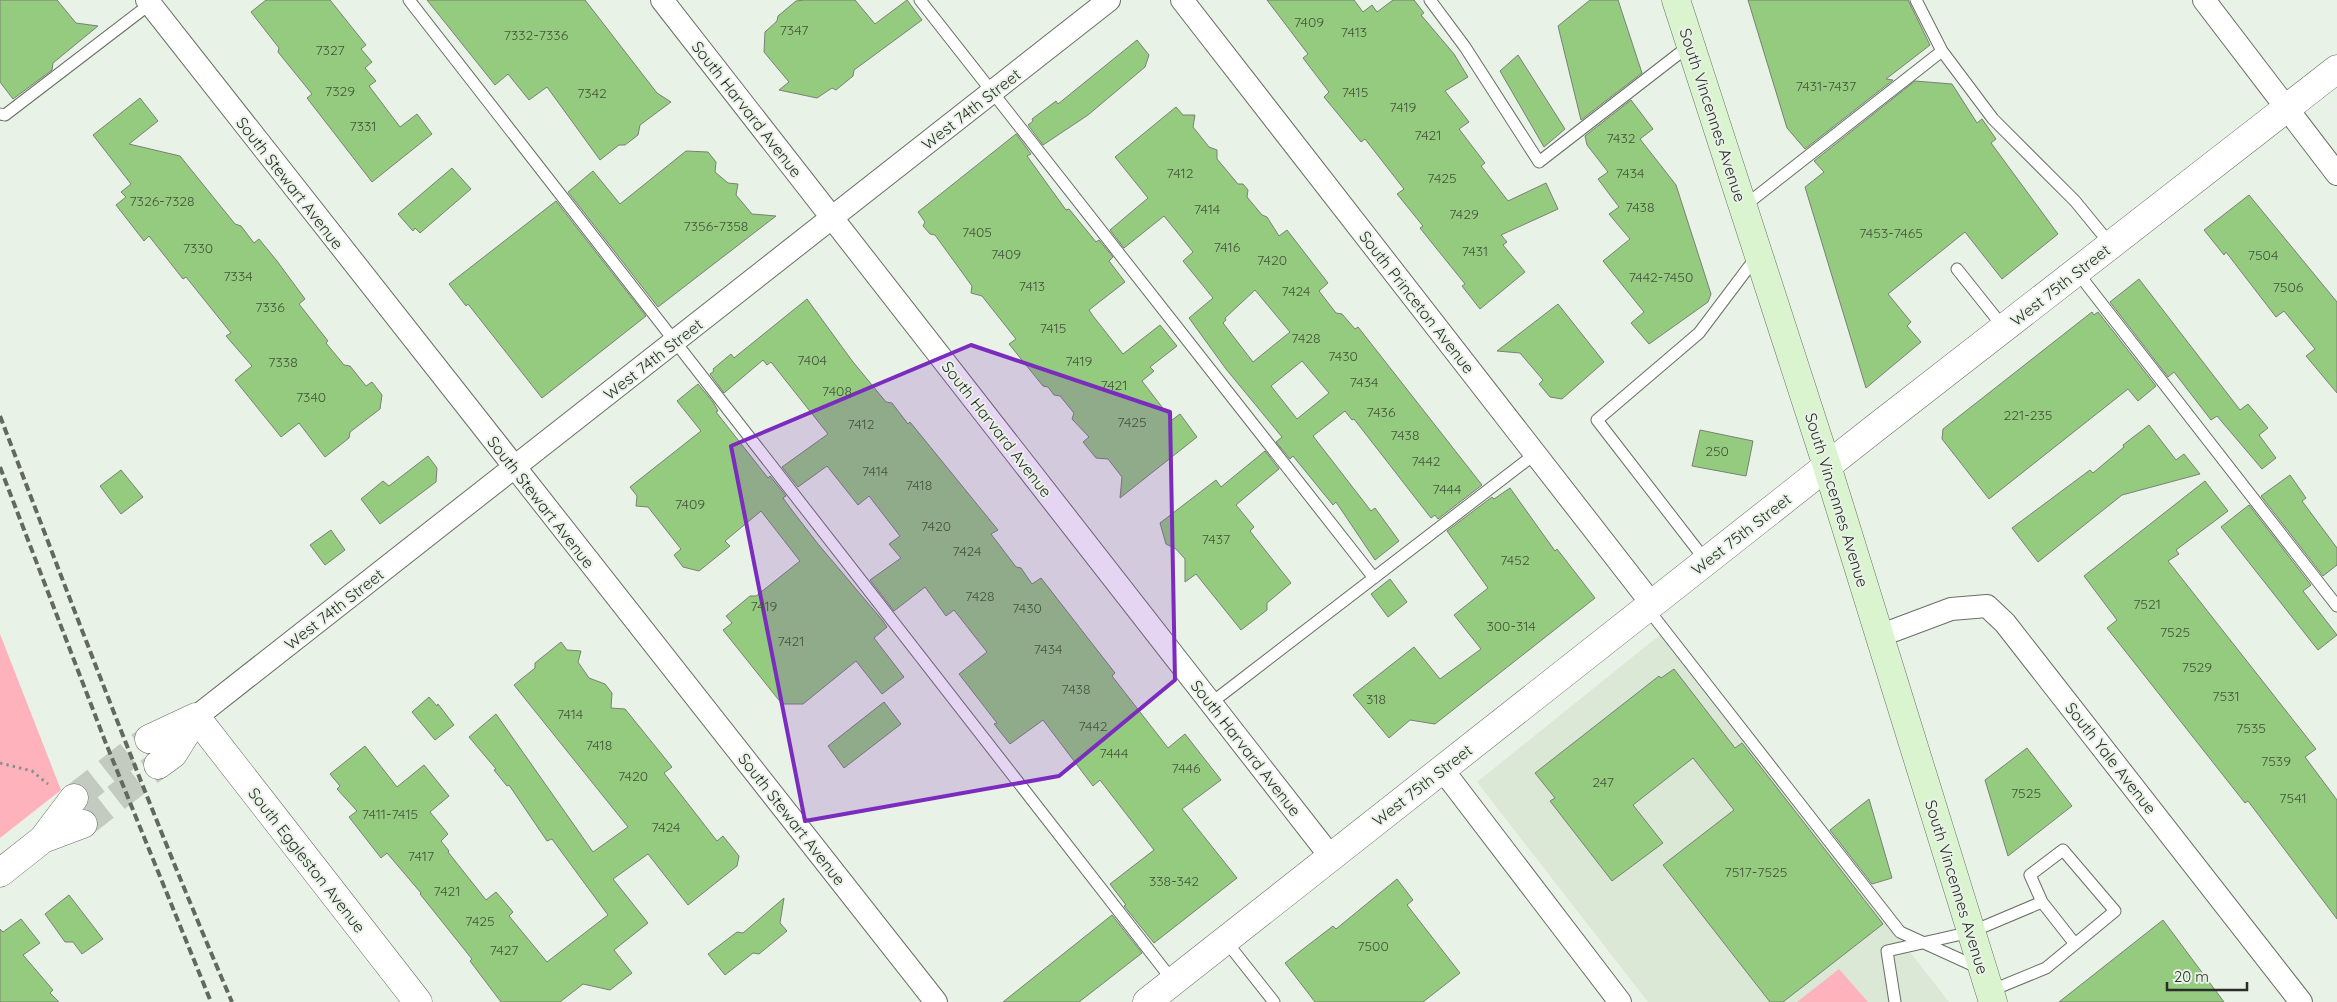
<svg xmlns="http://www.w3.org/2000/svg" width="2337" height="1002" viewBox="0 0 2337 1002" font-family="Quicksand,sans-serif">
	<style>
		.built { fill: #dae8d5 }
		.green { fill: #feb2bc }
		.building { fill: #95cb7e; stroke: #798176; fill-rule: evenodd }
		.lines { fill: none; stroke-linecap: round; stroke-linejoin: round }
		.tertiary-tunnel { stroke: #c3cbc0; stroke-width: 28; stroke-dasharray: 28 14; stroke-linecap: butt }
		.service-casing { stroke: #687065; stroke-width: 13 }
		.minor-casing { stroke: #687065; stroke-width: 24 }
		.tertiary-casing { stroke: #687065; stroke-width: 29 }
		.secondary-casing { stroke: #687065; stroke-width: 29 }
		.path { stroke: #8c928a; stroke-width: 3; stroke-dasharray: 2.5 4; stroke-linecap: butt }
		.service { stroke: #fff; stroke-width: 11 }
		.minor { stroke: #fff; stroke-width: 22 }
		.tertiary { stroke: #fff; stroke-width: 28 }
		.secondary { stroke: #dbf4d0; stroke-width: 28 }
		.rail { stroke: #636861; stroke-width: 4; stroke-dasharray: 8 4; stroke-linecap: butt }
		.marked { fill: #7b2cbf; fill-opacity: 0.2; stroke: #7b2cbf; stroke-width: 4; stroke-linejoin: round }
		.labels { text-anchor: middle; stroke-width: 4; stroke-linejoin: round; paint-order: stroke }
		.number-label { font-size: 14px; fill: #45543e }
		.street-label { font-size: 16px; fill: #2a2d29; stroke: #e9f2e6 }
	</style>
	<rect width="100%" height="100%" fill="#e9f2e6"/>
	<path class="built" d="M1661,634L1949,1002H1648L1477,782Z"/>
	<path class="green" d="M0,634L61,790L0,838Z
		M1839,969L1868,1002H1797Z"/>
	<path class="building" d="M0,0H57L76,23L98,26L53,63L52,70L13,99L0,82Z
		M266,0H330L366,45L361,49L372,62L365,68L376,81L369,86L400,127L417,114L432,134L372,182L307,98L312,94L278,52L279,48L251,12Z
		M427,0H585L657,93L671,102L640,125L638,135L625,145H619L600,160L547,87L529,100L508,74L495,85Z
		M804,0H855L875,24L907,0L922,20L854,70L853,76L836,90L832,88L817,98L779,90L789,82L764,52L765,32L777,21L778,16L796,1Z
		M1267,0H1354L1363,12L1372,5L1377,12L1393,0H1414L1424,13L1421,15L1454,54L1468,77L1445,91L1469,122L1459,129L1485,163L1481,166L1508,201L1546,183L1558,209L1501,235L1507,242L1503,245L1525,272L1480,309L1462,286L1465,284L1420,228L1423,226L1397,194L1404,189L1365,139L1361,142L1324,97L1329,92L1303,58L1308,54Z
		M1590,0H1618L1642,73L1581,120L1558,26Z
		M1748,0H1908L1930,45L1886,79L1893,80L1805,149L1787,128Z
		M1137,40L1149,55L1145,67L1088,115L1043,145L1028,125L1033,121L1032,119L1056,101L1058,104Z
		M1518,55L1565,129L1544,147L1500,71Z
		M1915,81L1952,84L1977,123L1982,119L1996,139L1991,143L2058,234L2002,279L1965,232L1888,294L1911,322L1907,326L1921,342L1866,388L1805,187L1824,172L1814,161Z
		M140,98L158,121L129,144L180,156L235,224L241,226L254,243L259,239L277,261L305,299L299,304L328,341L326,343L344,365L350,366L366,386L372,382L382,395L380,409L350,432L349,438L325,457L299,423L281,437L235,380L252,366L226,336L231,333L186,277L183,279L149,236L144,241L116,205L126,197L121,192L131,184L93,135Z
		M1631,100L1653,129L1640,139L1676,185L1711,294L1708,302L1649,344L1631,323L1644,312L1603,261L1630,239L1609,214L1619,207L1598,179L1608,172L1587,145L1585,136Z
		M1176,107L1183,115H1195L1193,127L1209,147L1217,150V159L1238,184H1243L1248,190L1247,197L1262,215L1267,217L1279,236L1287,230L1328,283L1319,291L1336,313L1342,314L1355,329L1358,327L1482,485L1438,519L1435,515L1431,518L1354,419L1352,420L1345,411L1313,436L1371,511L1375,508L1399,541L1375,560L1336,502L1333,505L1293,456L1290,459L1276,442L1282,437L1226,369L1189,318L1213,298L1183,261L1193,252L1164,216L1124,248L1110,230L1148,198L1115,157ZM1255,290L1290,332L1253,362L1223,323L1226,320L1225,318ZM1302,361L1329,393L1297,419L1271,386Z
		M1016,134L1031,154L1027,156L1066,210L1069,209L1096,242L1099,240L1113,257L1109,261L1125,282L1089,310L1093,316L1123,354L1160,325L1177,346L1150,367L1154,371L1142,381L1172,420L1180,414L1197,437L1120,498L1122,477L1108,459L1096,458L1083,442L1089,437L1072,419L1074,413L1060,396L1054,395L1048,387L1043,386L1009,344L1016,339L982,296L971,293L972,286L935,235L930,234L923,226L925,222L918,212Z
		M686,151L708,152L716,162L715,172L728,183L738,184L736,195L752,214L776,216L658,307L568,192L593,171L620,204Z
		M452,168L471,189L420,233L415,228L413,231L398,214Z
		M2249,195L2337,302V393L2306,356L2315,349L2284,311L2276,317L2226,252L2224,255L2204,230Z
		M556,201L646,316L542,398L468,304L466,306L449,284Z
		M2139,279L2240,410L2248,404L2268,428L2259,435L2276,458L2262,469L2217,416L2211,420L2174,372L2168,377L2110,302Z
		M807,299L853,362L886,402L892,403L908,424L910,422L998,530L991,534L1016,567L1021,568L1032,584L1041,578L1115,673L1112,676L1168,748L1185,734L1221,780L1182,809L1237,878L1154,943L1124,906L1126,905L1110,884L1154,850L1100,780L1093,786L1043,720L1010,744L994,724L997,723L959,674L987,652L954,610L946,616L925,587L894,611L870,580L901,558L889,544L900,536L869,496L858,505L827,466L798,487L782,467L828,434L771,362L767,365L763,360L724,393L710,374L714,371L713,369L731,354L734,358Z
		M1558,304L1604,362L1562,399L1550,397L1539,384L1543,380L1520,353L1497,351Z
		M2092,312L2094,315L2098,312L2156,386L2138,401L2128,389L1989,499L1942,439L1943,429Z
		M698,384L713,402L718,411L716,412L768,478L770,476L786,496L783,498L791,509L818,544L883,621L887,627L874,638L904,677L882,694L856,661L803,704H782L723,630L732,623L726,616L750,596H756L800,561L761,511L725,541L730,546L699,571L683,567L674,555L681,549L648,507L636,506L637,496L630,487L701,431L677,401Z
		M2149,425L2176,460L2184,454L2200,474L2122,495L2038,562L2012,528L2090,470L2093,473L2124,447L2123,445Z
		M1700,430L1753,441L1746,476L1692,466Z
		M1265,451L1279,469L1236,505L1254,527L1250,531L1291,583L1267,603V610L1241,630L1196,574L1185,582V559L1176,549L1166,544L1160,523L1216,480L1221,487Z
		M428,456L437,468L436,482L380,524L361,499L383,481L389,486Z
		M121,470L143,497L121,514L100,486Z
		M2290,475L2306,498L2302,501L2337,548V565L2323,576L2261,496Z
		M2205,481L2228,511L2176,550L2179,554L2168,561L2316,749L2305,757L2337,800V919L2248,801L2245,803L2107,628L2117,620L2084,576Z
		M1510,488L1555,551L1557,549L1595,598L1435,724L1410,720L1389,738L1353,695L1414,647L1440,679L1481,649L1454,615L1488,588L1447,531L1492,497L1494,499Z
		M2249,505L2311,585L2303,591L2337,635L2318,650L2221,527Z
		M331,530L345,550L325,565L310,545Z
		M1390,579L1407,602L1388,617L1371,594Z
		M561,642L567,650L581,651L578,662L589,678L605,684L612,693L611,708L625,709L672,767L664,773L717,841L723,836L739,856L737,866L688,905L648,854L613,879L648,923L614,950L632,973L610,990L583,984L560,1002H501L470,961L472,959L420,894L421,893L387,853L381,858L349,817L357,811L337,789L340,786L330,774L365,746L397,787L424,765L449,796L430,812L448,834L441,841L449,851L448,852L486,900L496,892L513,912L509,916L547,962L608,915L552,839L547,841L509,785L507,786L494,770L496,769L469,737L496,714L593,852L628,827L514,685L535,668V663Z
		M1674,669L1735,748L1742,743L1883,924L1783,1002H1770L1663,865L1734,810L1693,758L1633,805L1663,843L1612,881L1550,801L1555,798L1535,773L1659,676L1661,678Z
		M429,697L437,706L438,704L454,725L435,740L412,712Z
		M884,702L901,724L844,768L828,746Z
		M2027,748L2072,806L2008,856L1985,780Z
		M1869,799L1892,878L1872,884L1830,830Z
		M1397,879L1413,900L1407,905L1460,973L1423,1002H1315L1285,963L1333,926L1336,929Z
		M69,895L103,939L82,954L73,942H65L45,914Z
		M784,898L780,923L787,931L759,954L753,953L725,975L708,954L737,932L743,933Z
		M1112,915L1142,953L1079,1002H1003Z
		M21,919L40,943L23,955L53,990L50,993L59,1002H0V929L3,932Z
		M2163,920L2224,1002H2059Z"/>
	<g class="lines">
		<path class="tertiary-tunnel" d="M74,798L149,739
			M83,824L158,765"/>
		<g class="service-casing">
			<path id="service" d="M409,0L1173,981
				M920,0L1374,578
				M1430,0L1465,47L1539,162L1690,45
				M1916,0L1942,51L1993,119L2075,201L2111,245
				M0,114L5,115L150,4
				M1743,207L1942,51
				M1957,269L2004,328
				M2077,272L2337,606
				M1706,561L1597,420L1699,333L1757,256
				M1647,608L1900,932L1979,968
				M1211,703L1535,454
				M2042,902L2075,944
				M1225,940L1274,1002
				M1895,1002L1887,951L1971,932L2042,902L2030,875L2063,850L2115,911L2046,968L1990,991"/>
		</g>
		<g class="minor-casing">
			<path id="minor" d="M147,0L936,1002
				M662,0L1331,857
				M1182,0L1652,604
				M2204,0L2337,174
				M1879,636L1951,609L1987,606L2005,623L2301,1002
				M196,717L1109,0
				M1442,769L1620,1002"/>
		</g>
		<g class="tertiary-casing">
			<path id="tertiary" d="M196,717L418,1002
				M149,739L196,717
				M158,765L173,754L196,717
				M43,839L83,824
				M0,873L43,839L74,798
				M1147,1002L1874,429L2337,69"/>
		</g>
		<g class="secondary-casing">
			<path id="secondary" d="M1676,0L1827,466L1993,1002"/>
		</g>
		<path class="path" d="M0,763L32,771L48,784"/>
		<use href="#service" class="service"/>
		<use href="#minor" class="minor"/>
		<use href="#tertiary" class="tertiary"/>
		<use href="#secondary" class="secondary"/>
		<path class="rail" d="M0,416C75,612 149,809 232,1002
			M0,467L105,741L211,1002"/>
	</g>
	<path class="marked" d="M971,345L1170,412L1175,680L1059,776L805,821L731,446Z"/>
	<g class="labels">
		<g class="number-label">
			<text x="1309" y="27">7409</text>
			<text x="794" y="35">7347</text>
			<text x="1354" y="37">7413</text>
			<text x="536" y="40">7332-7336</text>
			<text x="330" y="55">7327</text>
			<text x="1826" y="91">7431-7437</text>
			<text x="340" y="96">7329</text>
			<text x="1355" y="97">7415</text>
			<text x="592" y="98">7342</text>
			<text x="1403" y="112">7419</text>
			<text x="363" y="131">7331</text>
			<text x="1428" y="140">7421</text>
			<text x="1621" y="143">7432</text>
			<text x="1180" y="178">7412</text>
			<text x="1630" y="178">7434</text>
			<text x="1442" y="183">7425</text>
			<text x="162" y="206">7326-7328</text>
			<text x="1640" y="212">7438</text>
			<text x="1207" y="214">7414</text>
			<text x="1464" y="219">7429</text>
			<text x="716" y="231">7356-7358</text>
			<text x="977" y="237">7405</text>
			<text x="1891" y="238">7453-7465</text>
			<text x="1227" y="252">7416</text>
			<text x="198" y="253">7330</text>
			<text x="1475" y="256">7431</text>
			<text x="1006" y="259">7409</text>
			<text x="2263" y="260">7504</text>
			<text x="1272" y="265">7420</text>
			<text x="238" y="281">7334</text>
			<text x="1661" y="282">7442-7450</text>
			<text x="1032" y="291">7413</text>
			<text x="2288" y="292">7506</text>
			<text x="1296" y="296">7424</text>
			<text x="270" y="312">7336</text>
			<text x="1053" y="333">7415</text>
			<text x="1306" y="343">7428</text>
			<text x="1343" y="361">7430</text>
			<text x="812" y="365">7404</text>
			<text x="1079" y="366">7419</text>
			<text x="283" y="367">7338</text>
			<text x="1364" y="387">7434</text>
			<text x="1114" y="390">7421</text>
			<text x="837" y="396">7408</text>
			<text x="311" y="402">7340</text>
			<text x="1381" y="417">7436</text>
			<text x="2028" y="420">221-235</text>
			<text x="1132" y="427">7425</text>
			<text x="861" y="429">7412</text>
			<text x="1405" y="440">7438</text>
			<text x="1717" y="456">250</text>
			<text x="1426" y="466">7442</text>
			<text x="875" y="476">7414</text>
			<text x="919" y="490">7418</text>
			<text x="1447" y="494">7444</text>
			<text x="690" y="509">7409</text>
			<text x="936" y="531">7420</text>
			<text x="1216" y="544">7437</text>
			<text x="967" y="556">7424</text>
			<text x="1515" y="565">7452</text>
			<text x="980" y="601">7428</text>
			<text x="2147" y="609">7521</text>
			<text x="764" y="611">7419</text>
			<text x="1027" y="613">7430</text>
			<text x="1511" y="631">300-314</text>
			<text x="2175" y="637">7525</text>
			<text x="791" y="646">7421</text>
			<text x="1048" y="654">7434</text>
			<text x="2197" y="672">7529</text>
			<text x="1076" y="694">7438</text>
			<text x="2226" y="701">7531</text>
			<text x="1376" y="704">318</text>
			<text x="570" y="719">7414</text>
			<text x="1093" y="731">7442</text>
			<text x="2251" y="733">7535</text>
			<text x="599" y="750">7418</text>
			<text x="1114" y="758">7444</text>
			<text x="2276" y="766">7539</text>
			<text x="1186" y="773">7446</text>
			<text x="633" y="781">7420</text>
			<text x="1603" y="787">247</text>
			<text x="2026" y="798">7525</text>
			<text x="2293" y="803">7541</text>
			<text x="390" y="819">7411-7415</text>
			<text x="666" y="832">7424</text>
			<text x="421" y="861">7417</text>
			<text x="1756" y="877">7517-7525</text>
			<text x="1174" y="886">338-342</text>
			<text x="447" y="896">7421</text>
			<text x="480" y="926">7425</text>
			<text x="1373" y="951">7500</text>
			<text x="504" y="955">7427</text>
		</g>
		<g class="street-label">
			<text transform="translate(747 109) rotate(52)" y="6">South Harvard Avenue</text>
			<text transform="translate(971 109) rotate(-38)" y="6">West 74th Street</text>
			<text transform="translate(1713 115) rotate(72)" y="6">South Vincennes Avenue</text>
			<text transform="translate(290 183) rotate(52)" y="6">South Stewart Avenue</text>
			<text transform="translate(2060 285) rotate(-38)" y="6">West 75th Street</text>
			<text transform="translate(1417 302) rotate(52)" y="6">South Princeton Avenue</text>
			<text transform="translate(653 359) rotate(-38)" y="6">West 74th Street</text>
			<text transform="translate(997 429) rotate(52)" y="6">South Harvard Avenue</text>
			<text transform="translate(1837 500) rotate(73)" y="6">South Vincennes Avenue</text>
			<text transform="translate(541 502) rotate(52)" y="6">South Stewart Avenue</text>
			<text transform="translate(1741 534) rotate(-38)" y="6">West 75th Street</text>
			<text transform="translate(334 609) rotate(-38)" y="6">West 74th Street</text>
			<text transform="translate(1246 748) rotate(52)" y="6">South Harvard Avenue</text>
			<text transform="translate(2111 758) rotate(52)" y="6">South Yale Avenue</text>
			<text transform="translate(1422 785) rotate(-38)" y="6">West 75th Street</text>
			<text transform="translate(792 819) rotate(52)" y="6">South Stewart Avenue</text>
			<text transform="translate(307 860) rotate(52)" y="6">South Eggleston Avenue</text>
			<text transform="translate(1957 887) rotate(73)" y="6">South Vincennes Avenue</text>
		</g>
	</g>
	<path d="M2167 982v8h80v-8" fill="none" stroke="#2a2d29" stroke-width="2.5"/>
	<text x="2174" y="982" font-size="15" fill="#2a2d29" stroke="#e9f2e6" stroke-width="4" paint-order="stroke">20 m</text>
</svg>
